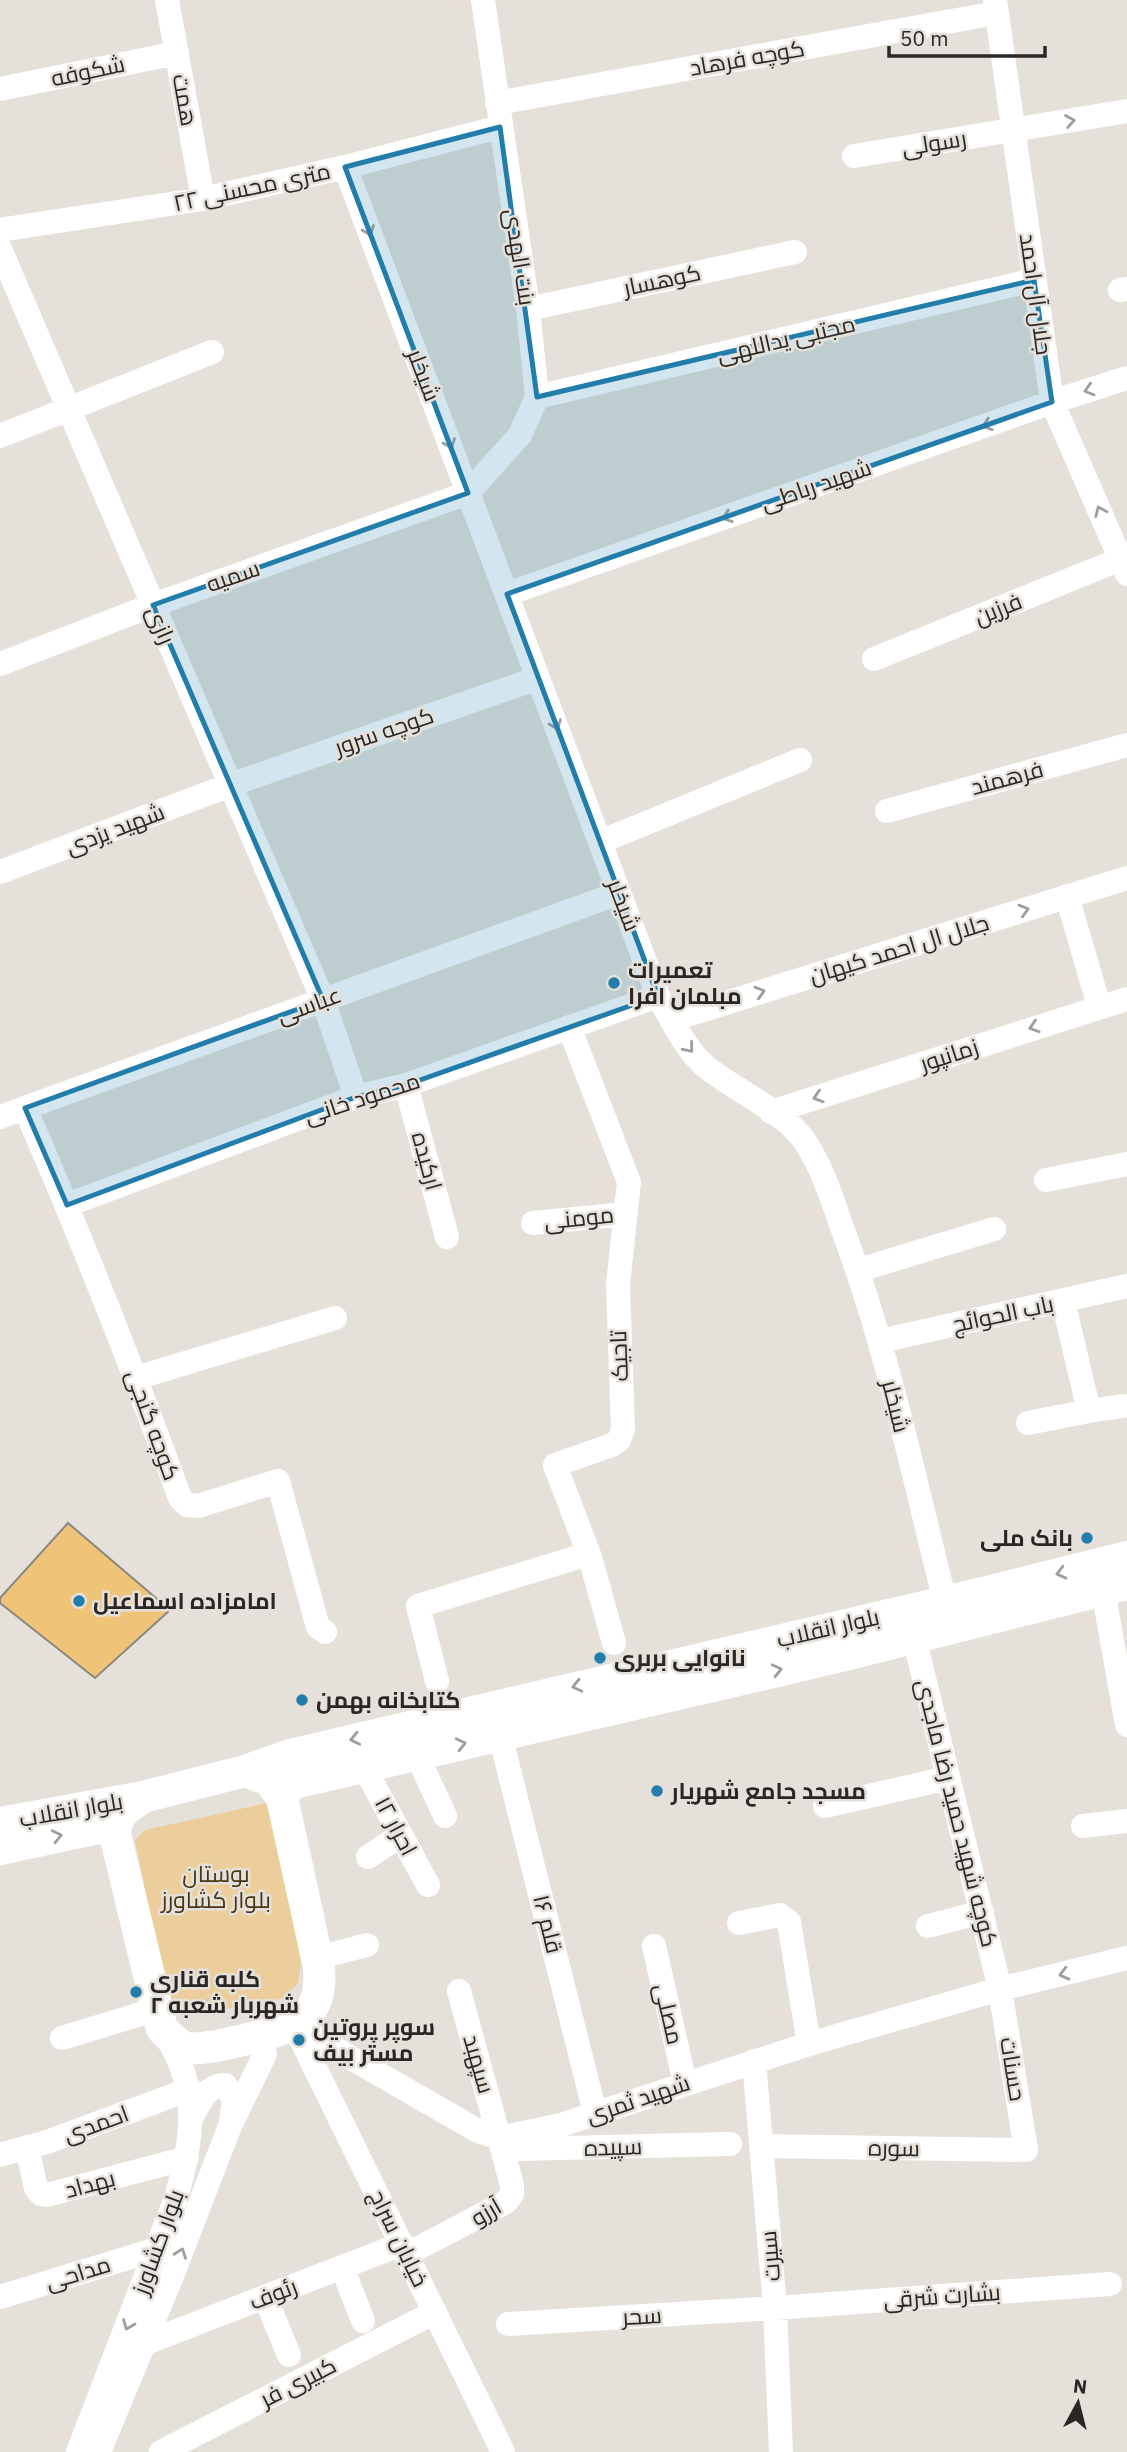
<svg xmlns="http://www.w3.org/2000/svg" width="1127" height="2452" viewBox="0 0 1127 2452" font-family="'IBM Plex Sans',Cairo,sans-serif">
	<style>
		.green { fill: #ebce9c }
		.building { fill: #f0c478; stroke: #8a8781; stroke-width: 2 }
		.lines { fill: none; stroke-linecap: round; stroke-linejoin: round }
		.minor { stroke: #fff; stroke-width: 24 }
		.major { stroke: #fff; stroke-width: 32 }
		.oneway { stroke: #9f9e9d }
		.marked { fill: #227dab; fill-opacity: 0.2; stroke: #227dab; stroke-width: 5; stroke-linejoin: round }
		.poi-dot { fill: #227dab; stroke: #e5e1da; stroke-width: 2.5 }
		.labels { text-anchor: middle; stroke-width: 5; stroke-linejoin: round; paint-order: stroke }
		.street-label { font-size: 23px; fill: #292725; stroke: #e5e1da }
		.poi-label { font-size: 23px; font-weight: bold; fill: #292725; stroke: #e5e1da; text-anchor: start }
		.park-label { font-size: 23px; fill: #483615; stroke: #e5e1da }
	</style>
	<rect width="100%" height="100%" fill="#e5e1da"/>
	<path class="green" d="M272,1802L301,1963L298,1983L284,1998L185,2017L168,2004L135,1840L145,1830Z"/>
	<path class="building" d="M68,1523L170,1610L95,1678L0,1603V1598Z"/>
	<g class="lines">
		<path class="minor" d="M167,0L203,199
			M995,0L1052,402L1127,574
			M0,89L177,53
			M497,103L996,13
			M854,156L1127,111
			M345,167L658,996C672,1020 684,1047 705,1066C734,1090 786,1112 806,1143C824,1171 834,1205 845,1236C889,1354 914,1479 945,1601
			M0,230L203,199L345,167L500,127
			M0,249L323,1000L356,1097
			M1120,290L1127,289
			M528,309L795,252
			M537,397L1034,280
			M0,436L212,352
			M507,594L1052,402L1127,378
			M874,659L1121,559
			M0,664L153,605L468,493L520,435L537,397L528,309L483,0
			M887,811L1127,745
			M600,842L800,760
			M0,872L230,785L538,678
			M1067,896L1099,1006
			M671,1020L1127,878
			M569,1027L629,1182L618,1285L623,1430L619,1440L612,1445L555,1465L590,1557L614,1643
			M406,1085L447,1237
			M25,1108C81,1237 132,1366 180,1498L187,1505L198,1506L278,1481L318,1627L325,1632
			M771,1112L1127,999
			M0,1117L619,893
			M1046,1180L1127,1164
			M67,1205L356,1097L406,1085L658,996
			M533,1223L626,1214
			M859,1270L994,1229
			M1063,1301L1089,1411
			M880,1341L1127,1286
			M136,1378L335,1318
			M1028,1423L1089,1411L1123,1406
			M1103,1590L1127,1725
			M437,1681L418,1606L588,1554
			M500,1735L595,2113
			M417,1755L445,1816
			M364,1767L428,1885
			M825,1806L948,1778
			M1083,1826L1127,1821
			M368,1857L401,1835
			M739,1923L780,1915L789,1922L809,2044
			M928,1926L982,1912
			M654,1946L685,2083
			M317,1958L367,1945
			M294,2025L478,2131L500,2138L561,2125L809,2044L1000,1989L1127,1958
			M294,2025L503,2452
			M62,2038L157,2009
			M754,2061L775,2308L781,2452
			M191,2119C199,2104 205,2085 225,2085L234,2099L231,2122
			M506,2142L518,2149L730,2144
			M762,2146L1026,2150L1000,1989L914,1637
			M27,2147L36,2188L41,2194L47,2195L187,2158
			M0,2155L47,2142L190,2089
			M407,2254L506,2202L512,2194V2185L459,1991
			M342,2267L363,2321
			M0,2297L157,2249
			M265,2297L289,2355
			M508,2324L775,2308L1110,2284
			M143,2344L402,2244
			M78,2452L177,2195C193,2134 200,2092 166,2035
			M99,2452L172,2276L230,2126L265,2054
			M161,2452L435,2312"/>
		<path class="major" d="M245,1771L290,1755L987,1592L1127,1557
			M245,1771L269,1780L282,1798L319,1967C320,1984 320,1999 308,2013C303,2018 297,2024 290,2026C272,2034 206,2051 188,2048C177,2046 170,2036 162,2029L114,1830L122,1812L143,1797Z
			M282,1798L290,1784L833,1658L1127,1584
			M0,1823L143,1797
			M0,1849L98,1828L114,1830"/>
	</g>
	<defs><path id="oneway-chevron" d="M-2-3.5L2.5 0L-2 3.5" fill="none" stroke-width="1.6" stroke-linecap="round" stroke-linejoin="round" transform="scale(1.75)"/></defs>
	<g class="oneway">
		<use href="#oneway-chevron" transform="translate(1070 121) rotate(-10)"/>
		<use href="#oneway-chevron" transform="translate(369 231) rotate(69)"/>
		<use href="#oneway-chevron" transform="translate(1089 390) rotate(163)"/>
		<use href="#oneway-chevron" transform="translate(987 425) rotate(161)"/>
		<use href="#oneway-chevron" transform="translate(450 444) rotate(69)"/>
		<use href="#oneway-chevron" transform="translate(1100 511) rotate(-114)"/>
		<use href="#oneway-chevron" transform="translate(727 517) rotate(161)"/>
		<use href="#oneway-chevron" transform="translate(556 725) rotate(69)"/>
		<use href="#oneway-chevron" transform="translate(1024 910) rotate(-17)"/>
		<use href="#oneway-chevron" transform="translate(760 992) rotate(-17)"/>
		<use href="#oneway-chevron" transform="translate(1034 1027) rotate(162)"/>
		<use href="#oneway-chevron" transform="translate(689 1048) rotate(51)"/>
		<use href="#oneway-chevron" transform="translate(818 1097) rotate(162)"/>
		<use href="#oneway-chevron" transform="translate(1061 1573) rotate(166)"/>
		<use href="#oneway-chevron" transform="translate(777 1670) rotate(-13)"/>
		<use href="#oneway-chevron" transform="translate(577 1686) rotate(167)"/>
		<use href="#oneway-chevron" transform="translate(355 1739) rotate(167)"/>
		<use href="#oneway-chevron" transform="translate(461 1744) rotate(-13)"/>
		<use href="#oneway-chevron" transform="translate(57 1836) rotate(-13)"/>
		<use href="#oneway-chevron" transform="translate(1064 1974) rotate(166)"/>
		<use href="#oneway-chevron" transform="translate(181 2253) rotate(-70)"/>
		<use href="#oneway-chevron" transform="translate(128 2325) rotate(111)"/>
	</g>
	<path class="marked" d="M500,127L537,397L1034,280L1052,402L507,594L658,996L406,1085L356,1097L67,1205L25,1108L323,1000L153,605L468,493L345,167Z"/>
	<g class="poi-dot">
		<circle cx="614" cy="983" r="7"/>
		<circle cx="1087" cy="1538" r="7"/>
		<circle cx="79" cy="1601" r="7"/>
		<circle cx="600" cy="1658" r="7"/>
		<circle cx="302" cy="1700" r="7"/>
		<circle cx="657" cy="1791" r="7"/>
		<circle cx="136" cy="1992" r="7"/>
		<circle cx="299" cy="2040" r="7"/>
	</g>
	<g class="labels">
		<g class="street-label">
			<text transform="translate(747 58) rotate(-10)" y="8">کوچه فرهاد</text>
			<text transform="translate(88 71) rotate(-12)" y="8">شکوفه</text>
			<text transform="translate(185 100) rotate(80)" y="8">همت</text>
			<text transform="translate(934 143) rotate(-9)" y="8">رسولی</text>
			<text transform="translate(252 187) rotate(-12)" y="8">۲۲ متری محسنی</text>
			<text transform="translate(520 257) rotate(81)" y="8">بنت الهدی</text>
			<text transform="translate(662 280) rotate(-12)" y="8">کوهسار</text>
			<text transform="translate(1036 294) rotate(82)" y="8">جلال آل احمد</text>
			<text transform="translate(786 339) rotate(-13)" y="8">مجتبی یداللهی</text>
			<text transform="translate(424 375) rotate(69)" y="8">شیخلر</text>
			<text transform="translate(816 485) rotate(-19)" y="8">شهید رباطی</text>
			<text transform="translate(233 576) rotate(-19)" y="8">سمیه</text>
			<text transform="translate(998 609) rotate(-22)" y="8">فرزین</text>
			<text transform="translate(161 625) rotate(67)" y="8">رازی</text>
			<text transform="translate(384 731) rotate(-19)" y="8">کوچه سرور</text>
			<text transform="translate(1007 778) rotate(-15)" y="8">فرهمند</text>
			<text transform="translate(115 829) rotate(-21)" y="8">شهید یزدی</text>
			<text transform="translate(624 905) rotate(69)" y="8">شیخلر</text>
			<text transform="translate(899 949) rotate(-17)" y="8">جلال ال احمد کیهان</text>
			<text transform="translate(309 1005) rotate(-20)" y="8">عباسی</text>
			<text transform="translate(949 1055) rotate(-18)" y="8">زمانپور</text>
			<text transform="translate(362 1098) rotate(-18)" y="8">محمود خانی</text>
			<text transform="translate(427 1161) rotate(75)" y="8">ارکیده</text>
			<text transform="translate(579 1218) rotate(-6)" y="8">مومنی</text>
			<text transform="translate(1003 1314) rotate(-12)" y="8">باب الحوائج</text>
			<text transform="translate(619 1356) rotate(-92)" y="8">تاجیک</text>
			<text transform="translate(896 1406) rotate(76)" y="8">شیخلر</text>
			<text transform="translate(153 1425) rotate(70)" y="8">کوچه گنجی</text>
			<text transform="translate(828 1628) rotate(-13)" y="8">بلوار انقلاب</text>
			<text transform="translate(71 1810) rotate(-10)" y="8">بلوار انقلاب</text>
			<text transform="translate(957 1813) rotate(76)" y="8">کوچه شهید حمید رضا ماجدی</text>
			<text transform="translate(396 1826) rotate(62)" y="8">احرار ۱۲</text>
			<text transform="translate(548 1924) rotate(76)" y="8">قلم ۱۶</text>
			<text transform="translate(669 2014) rotate(77)" y="8">مصلی</text>
			<text transform="translate(479 2064) rotate(74)" y="8">سپهبد</text>
			<text transform="translate(1013 2069) rotate(81)" y="8">حسنات</text>
			<text transform="translate(638 2099) rotate(-19)" y="8">شهید ثمری</text>
			<text transform="translate(96 2124) rotate(-20)" y="8">احمدی</text>
			<text transform="translate(613 2147) rotate(-2)" y="8">سپیده</text>
			<text transform="translate(894 2148) rotate(1)" y="8">سوره</text>
			<text transform="translate(90 2184) rotate(-15)" y="8">بهداد</text>
			<text transform="translate(486 2212) rotate(-30)" y="8">آرزو</text>
			<text transform="translate(399 2238) rotate(64)" y="8">خیابان سراج</text>
			<text transform="translate(158 2242) rotate(-70)" y="8">بلوار کشاورز</text>
			<text transform="translate(770 2256) rotate(-95)" y="8">سیرت</text>
			<text transform="translate(78 2273) rotate(-17)" y="8">مداحی</text>
			<text transform="translate(273 2294) rotate(-21)" y="8">رئوف</text>
			<text transform="translate(942 2296) rotate(-4)" y="8">بشارت شرقی</text>
			<text transform="translate(642 2316) rotate(-3)" y="8">سحر</text>
			<text transform="translate(298 2382) rotate(-27)" y="8">کبیری فر</text>
		</g>
		<g class="poi-label">
			<text x="628" y="978">تعمیرات<tspan x="628" dy="26">مبلمان افرا</tspan></text>
			<text x="1073" y="1546" text-anchor="end">بانک ملی</text>
			<text x="93" y="1609">امامزاده اسماعیل</text>
			<text x="614" y="1666">نانوایی بربری</text>
			<text x="316" y="1708">کتابخانه بهمن</text>
			<text x="671" y="1799">مسجد جامع شهریار</text>
			<text x="150" y="1987">کلبه قناری<tspan x="150" dy="26">شهربار شعبه ۲</tspan></text>
			<text x="313" y="2035">سوپر پروتین<tspan x="313" dy="26">مستر بیف</tspan></text>
		</g>
		<g class="park-label">
			<text x="216" y="1882">بوستان<tspan x="216" dy="26">بلوار کشاورز</tspan></text>
		</g>
	</g>
	<g transform="translate(1078 2403) rotate(7)" stroke="#e5e1da" stroke-width="5" paint-order="stroke">
	<path d="M0-5L12 26L0 18L-12 26Z" fill="#292725"/>
	<text y="-10" font-size="19" font-weight="bold" text-anchor="middle" fill="#292725">N</text>
	</g>
	<path d="M889 46v10h156v-10" fill="none" stroke="#292725" stroke-width="3.5"/>
	<text x="900" y="46" font-size="21" fill="#292725" stroke="#e5e1da" stroke-width="5" paint-order="stroke">50 m</text>
</svg>
